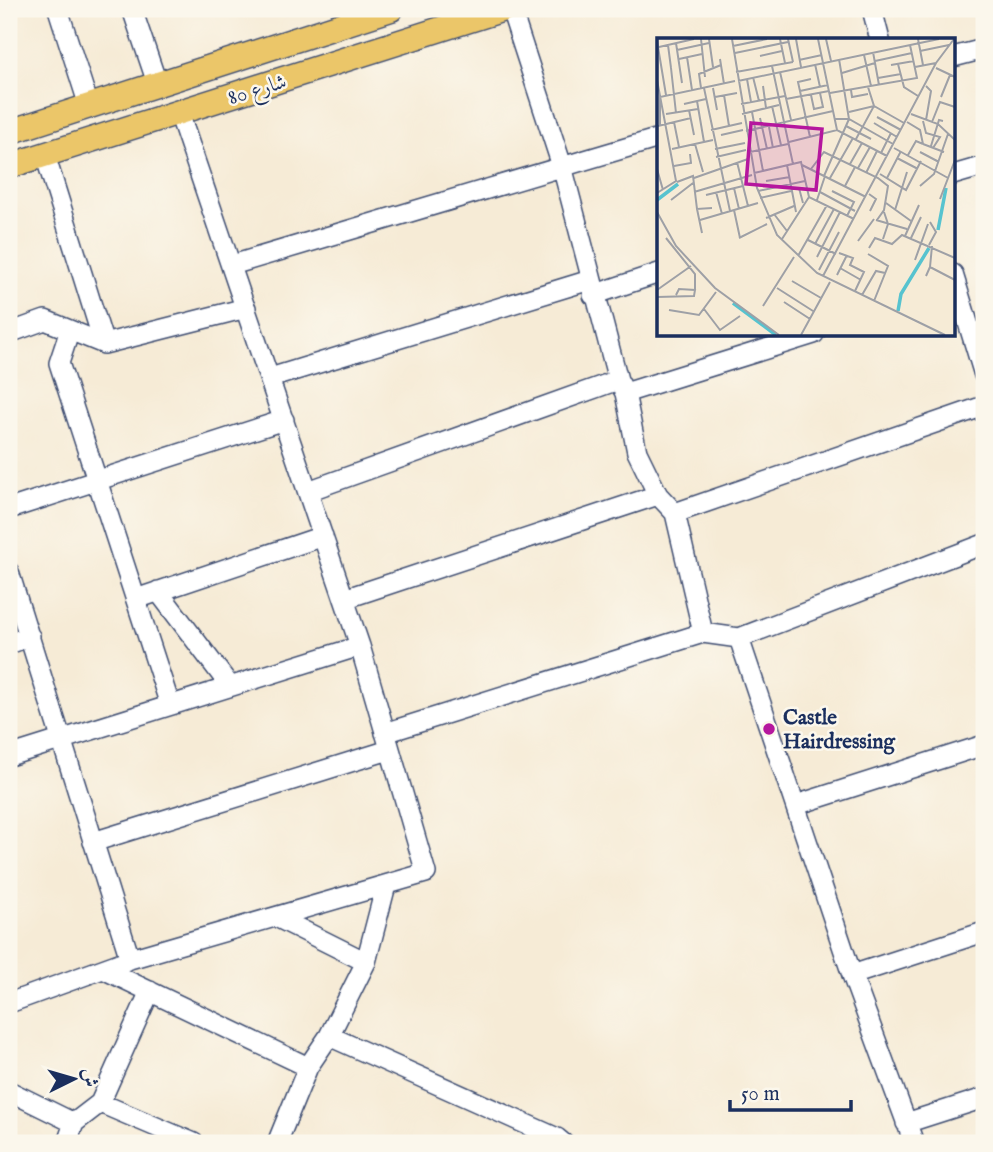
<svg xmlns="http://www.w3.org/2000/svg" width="993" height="1152" viewBox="0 0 993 1152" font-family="'IM FELL English',Amiri,serif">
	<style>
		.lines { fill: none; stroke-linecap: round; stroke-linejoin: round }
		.minor-casing { stroke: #3c4b70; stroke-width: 22 }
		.major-casing { stroke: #3c4b70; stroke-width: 27 }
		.minor { stroke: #fff; stroke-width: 19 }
		.major { stroke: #ebc669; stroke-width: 24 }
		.poi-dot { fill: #b5179e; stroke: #fbf7ec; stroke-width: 2.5 }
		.labels { text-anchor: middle; stroke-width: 5; stroke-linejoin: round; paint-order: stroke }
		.street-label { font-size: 21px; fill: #1b2f5e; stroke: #fbf7ec }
		.poi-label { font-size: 21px; font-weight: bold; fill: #1b2f5e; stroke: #fbf7ec; text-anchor: start }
		.inset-river { fill: none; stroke: #57c3cf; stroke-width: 3.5 }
		.inset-road { fill: none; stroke: #9ea0a6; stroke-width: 2 }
		.view { fill: #b5179e; fill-opacity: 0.15; stroke: #b5179e; stroke-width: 3.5 }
		.inset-edge { fill: none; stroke: #1b2f5e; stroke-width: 3.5 }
	</style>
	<rect width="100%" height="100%" fill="#fbf7ec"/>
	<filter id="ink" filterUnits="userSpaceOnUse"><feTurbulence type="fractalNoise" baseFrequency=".0143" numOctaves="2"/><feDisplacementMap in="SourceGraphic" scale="14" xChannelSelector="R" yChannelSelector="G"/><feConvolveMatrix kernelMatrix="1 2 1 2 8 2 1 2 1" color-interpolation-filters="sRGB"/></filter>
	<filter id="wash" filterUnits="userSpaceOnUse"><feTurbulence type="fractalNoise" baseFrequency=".00686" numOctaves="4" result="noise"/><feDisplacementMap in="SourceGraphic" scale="28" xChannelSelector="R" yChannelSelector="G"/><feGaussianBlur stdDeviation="1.57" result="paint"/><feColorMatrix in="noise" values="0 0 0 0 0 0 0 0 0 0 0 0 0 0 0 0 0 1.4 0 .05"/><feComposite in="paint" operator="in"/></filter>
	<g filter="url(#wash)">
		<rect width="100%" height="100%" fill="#f6ebd6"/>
	</g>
	<g filter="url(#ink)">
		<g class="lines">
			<g class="minor-casing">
				<path id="minor" d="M58,9L89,106
					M132,9L157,83
					M511,9L562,166L618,380L625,393L637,452L658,495L675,513L703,633
					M872,9L880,40
					M953,57L984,49
					M45,155L104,344
					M953,175L984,166
					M232,265L659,138
					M953,274L984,375
					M593,295L659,273
					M9,333L45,320L104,344L246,308
					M69,333L59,363L170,705
					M270,378L590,280
					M625,393L814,334
					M308,491L618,380
					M9,509L284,420
					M675,513L984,406
					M9,572L130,959
					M158,591L230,686
					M136,599L323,536
					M344,599L658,495
					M739,638L852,975L914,1143
					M9,644L30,636
					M385,733L703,633L739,638L984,544
					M9,756L360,646
					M796,805L984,745
					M93,842L389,750
					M276,917L366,962
					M103,969L308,1067
					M852,975L984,932
					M9,1003L130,959L426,873L360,646L179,113
					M329,1036L557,1138L563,1143
					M9,1091L74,1123
					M100,1103L194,1143
					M906,1123L984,1098
					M67,1143L74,1123L100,1103L150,991
					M277,1143L308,1067L329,1036L366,962L386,885"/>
			</g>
			<g class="major-casing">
				<path id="major" d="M9,132L391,9
					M9,166L504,9"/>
			</g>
			<use href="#minor" class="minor"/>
			<use href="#major" class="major"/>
		</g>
	</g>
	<circle class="poi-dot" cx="769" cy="729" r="7"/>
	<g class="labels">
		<g class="street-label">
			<text transform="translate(257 89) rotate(-17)" y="7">شارع 80</text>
		</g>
		<g class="poi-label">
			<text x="783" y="724">Castle<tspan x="783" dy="24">Hairdressing</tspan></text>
		</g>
	</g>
	<g transform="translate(657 38)">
		<rect width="298" height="298" fill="#f6ebd6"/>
		<path class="inset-river" d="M0,162L21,146M281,192L289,150M76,265L119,297M241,273L244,256L272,210"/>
		<path class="inset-road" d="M44,1L48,39M52,1L56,29M75,1L100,150L120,197L160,235L288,297M123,1L128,25M131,1L136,24M139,1L144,29M161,1L180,92M169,1L174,23M261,1L266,27M0,3L9,57M19,5L25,45M11,7L14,30M76,8L110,1M2,9L37,1M20,12L52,5M263,13L292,7M216,14L222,47M78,15L131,4M207,17L214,48M103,18L125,13M30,19L35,52M22,21L45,16M63,21L67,46M142,22L165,17M218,23L255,15M158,26L163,49M241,26L247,49L261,58M234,27L257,23M115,28L136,126M258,29L279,25M14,30L19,75M279,30L298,39M79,34L136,24M123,34L134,82M185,35L218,25M96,39L102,63M221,40L244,36M90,41L94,64M0,42L19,143L0,155M81,43L282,1M106,48L109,70M44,50L42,36L64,27M47,50L73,173M56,50L60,72M194,52L195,59L211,56M143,53L171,47M173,55L260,40L253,7M67,57L72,88M154,57L157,71L166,69L163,55M58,59L80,55M284,59L293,37M129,61L172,53M40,63L47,104M27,66L49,61M84,66L128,58M115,68L124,107M32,72L37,97M95,74L106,133M192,74L217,68L247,85M9,76L41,71M85,76L122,67M254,76L281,86L298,102M220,79L244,92M103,80L110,111M178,81H192L236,106M269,82L274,53L269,48M266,83L269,95L283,99L276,110M17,84L22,109M250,84L263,92L266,106M275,84L283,64L298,69M217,85L240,99M1,88L34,80M3,88V59L78,43M189,88L214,101M112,89L116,110M54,92L85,85M89,93L176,73M64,97L86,92M153,99L141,44L154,41M199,101L217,68L211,49M132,104L180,92L230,118M38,106L46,134M266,106L287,114M274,108L282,82L286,83M237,110L291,140M15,111L56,102M58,111L88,105M93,114L131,106M263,114L282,124M224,115L234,95M251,117L259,103L266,106M59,119L89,112M240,120L261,131M80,124L91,168M193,126L205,105M130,127L139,174M145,127L209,159M17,128L34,125L33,116M201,130L213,109M0,131L6,152M154,131L167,114L221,140L231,148L227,172L220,182M97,135L144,124L152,159M209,135L220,113M223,136L249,152L264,123M167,138L192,81L182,21M37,140L91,121M173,140L196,100M230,140L244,113M109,143L133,139M20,144L36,138L40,171L55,170M188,148L198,129M263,148L277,136L291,96M77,150L82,171M135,151L142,150L146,165M101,153L148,143M175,153L197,164L190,178M37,154L95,137M59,154L65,176M163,154L198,173M212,156L219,161L213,173M49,157L86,148M103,160L134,153M283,161L298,122M14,162L36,145M160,162L168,138M229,165L254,183M40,171L45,195M77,172L83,200M238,172L250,134M0,174L19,208L58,250L122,297M117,176L130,193M109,180L137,168M43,182L101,165M219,182L250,191M248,198L262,167M9,200L38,236V252M82,200L110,186M254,200L264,179M125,201L152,159L197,181M226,201L231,186L227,174M151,202L179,216M201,203L217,181M158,206L177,171M272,207L279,194L273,184M212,210L218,200L235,206L245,197L298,220M182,215L196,220L193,227L207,234L198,253M211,216L231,228L217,263M141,218L170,167M160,219L183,174M258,222L271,186M273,229L275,208M183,230L204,242M162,232L182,194M180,237L190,217M166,238L279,25L297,1M269,238L273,229L298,242M135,243L164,260M120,250L156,273M0,252L34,228M205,257L219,233L228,235M0,259L37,258L38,252L22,251L19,257M127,264L153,281M106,268L137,219M47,271L63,292L83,278M12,272L42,277L59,254M144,297L173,244"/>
		<path class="view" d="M94,85L165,91L159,152L89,146Z"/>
		<rect width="298" height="298" class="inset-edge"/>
	</g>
	<rect width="993" height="1152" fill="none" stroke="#fbf7ec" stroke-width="35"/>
	<g transform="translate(74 1079) rotate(85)" stroke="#fbf7ec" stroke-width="5" paint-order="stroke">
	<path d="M0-5L12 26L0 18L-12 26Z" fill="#1b2f5e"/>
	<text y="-10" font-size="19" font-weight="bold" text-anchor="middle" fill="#1b2f5e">ش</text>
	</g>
	<path d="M730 1100v10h121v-10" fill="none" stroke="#1b2f5e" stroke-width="3.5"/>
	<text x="741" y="1100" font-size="21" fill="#1b2f5e" stroke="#fbf7ec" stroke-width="5" paint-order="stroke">50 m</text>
</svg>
